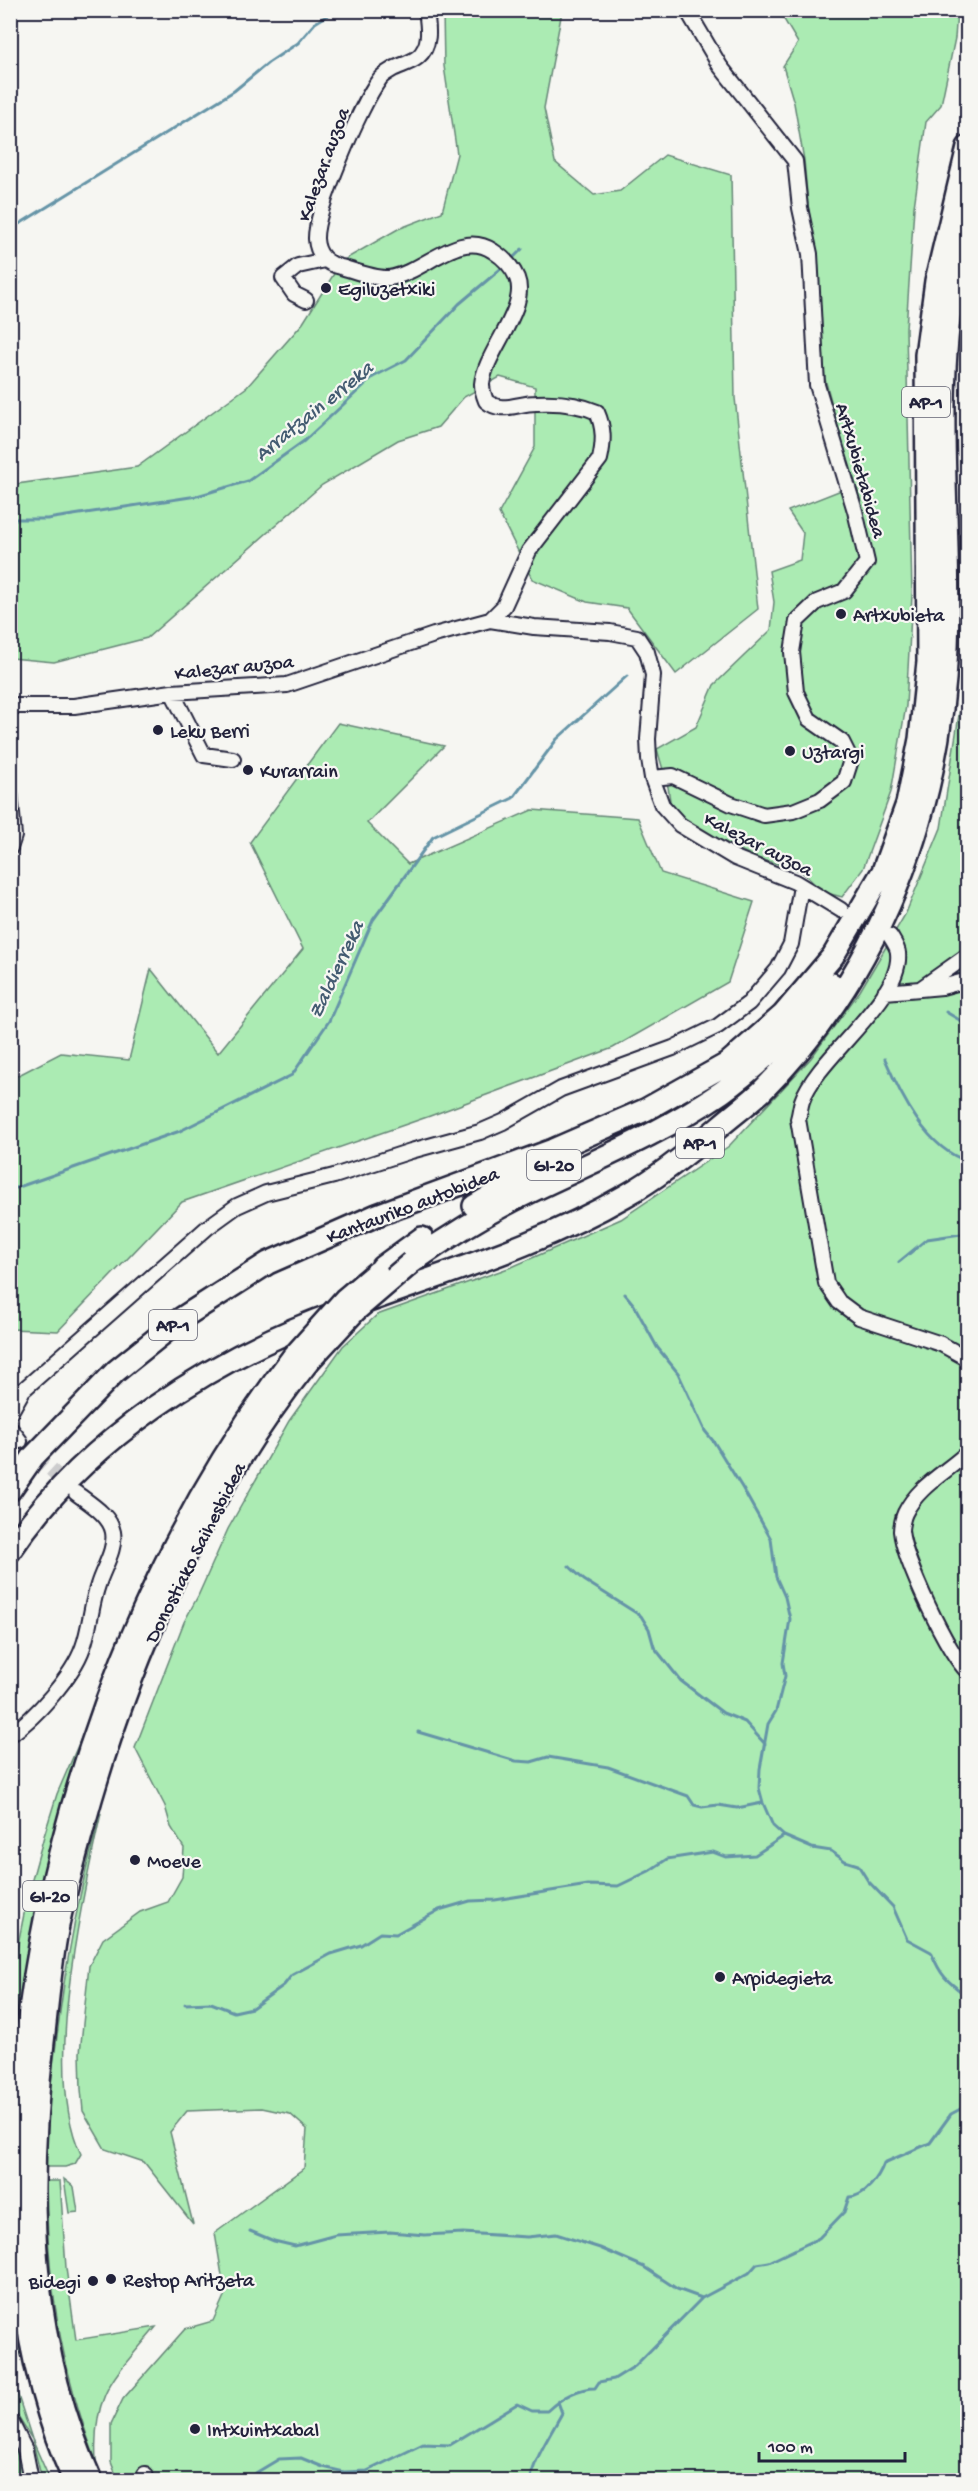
<svg xmlns="http://www.w3.org/2000/svg" width="978" height="2491" viewBox="0 0 978 2491" font-family="'Gochi Hand',sans-serif">
	<style>
		.green { fill: #abebb3; stroke: #668677; stroke-width: 1.5 }
		.lines { fill: none; stroke-linecap: round; stroke-linejoin: round }
		.stream { stroke: #6594a7; stroke-width: 3 }
		.minor-tunnel { stroke: #cccccd; stroke-width: 14; stroke-dasharray: 14 7; stroke-linecap: butt }
		.minor-casing { stroke: #22223b; stroke-width: 18 }
		.highway-casing { stroke: #22223b; stroke-width: 26 }
		.minor { stroke: #f6f6f2; stroke-width: 14 }
		.highway { stroke: #f6f6f2; stroke-width: 21 }
		.highway-bridge-casing { stroke: #22223b; stroke-width: 26; stroke-linecap: butt }
		.highway-bridge { stroke: #f6f6f2; stroke-width: 21 }
		.poi-dot { fill: #22223b; stroke: #f6f6f2; stroke-width: 2 }
		.labels { text-anchor: middle; stroke-width: 4.5; stroke-linejoin: round; paint-order: stroke }
		.shield { fill: #f6f6f2; stroke: #626272; stroke-width: 1.5 }
		.shield-label { font-size: 18px; font-weight: bold; fill: #22223b }
		.street-label { font-size: 20px; fill: #22223b; stroke: #f6f6f2 }
		.poi-label { font-size: 20px; fill: #22223b; stroke: #f6f6f2; text-anchor: start }
		.water-label { font-size: 21px; font-style: italic; fill: #435b71; stroke: #f6f6f2 }
	</style>
	<rect width="100%" height="100%" fill="#f6f6f2"/>
	<filter id="ink" filterUnits="userSpaceOnUse"><feTurbulence type="fractalNoise" baseFrequency=".0167" numOctaves="2"/><feDisplacementMap in="SourceGraphic" scale="12" xChannelSelector="R" yChannelSelector="G"/><feConvolveMatrix kernelMatrix="1 2 1 2 8 2 1 2 1" color-interpolation-filters="sRGB"/></filter>
	<g filter="url(#ink)">
		<path class="green" d="M443,11H562L544,108L555,162L594,195L620,191L665,155L731,175L735,398L758,609L676,674L627,608L587,602L532,579L499,513L535,447V387L500,377L464,397L438,427L398,440L322,485L147,638L54,662L11,658L10,485L137,467L247,387L303,323L342,261L398,229L442,212L457,154L444,66Z
			M784,11H957L955,38L941,105L926,122L914,207L906,329L912,595L906,706L891,792L863,869L842,897L823,892L801,871L754,857L695,827L671,807L668,787L657,749L696,727L714,685L771,630L774,602L769,571L800,560L803,533L788,511L854,485L825,379L818,311L816,258L808,205L804,160L794,103L783,66L798,43L782,16Z
			M967,376V500L963,468Z
			M967,665V2480H118L111,2462V2424L123,2399L185,2329L213,2321L225,2294L215,2233L304,2168L307,2129L290,2114L262,2108L187,2111L170,2132L193,2224L144,2162L105,2149L83,2111L81,2089L80,2053L89,1966L103,1939L140,1912L168,1902L182,1877L184,1848L171,1827L165,1806L135,1748L184,1622L198,1596L228,1529L289,1421L343,1346L377,1315L514,1266L621,1219L729,1146L811,1058L860,991L906,913L941,828Z
			M338,723L444,746L367,823L408,864L532,810L638,818L661,873L754,902L728,982L613,1048L430,1116L182,1202L58,1331L11,1329V1079L61,1053L129,1060L151,969L218,1053L303,949L250,842Z
			M89,1720L55,1836L11,2125V1979L28,1894L44,1836L57,1794Z
			M101,1813C82,1901 42,2073 81,2154L75,2164L65,2167H46C45,2126 50,2085 56,2044C65,1965 79,1889 101,1813Z
			M64,2179L74,2187L78,2212L69,2213Z
			M46,2181H60L66,2268L76,2340L156,2327C115,2377 92,2391 96,2461C60,2365 47,2283 46,2181Z
			M10,2267L18,2330L31,2381L11,2328Z
			M11,2374L32,2439L50,2480H42L32,2439L11,2406Z
			M10,2433L18,2452L23,2480H11Z"/>
		<g class="lines">
			<path class="stream" d="M10,227L21,223L234,91L268,63L298,43L315,23L336,10
				M511,260L522,249
				M10,519H47L197,496L248,481L304,441L373,377L406,360L459,304L503,267
				M946,1012L968,1025
				M885,1059C900,1094 927,1150 968,1161
				M10,1190L180,1131L292,1075L329,1021L373,920L433,837L513,798L557,739L627,676
				M899,1262L927,1239L968,1233
				M625,1294L634,1305L657,1347L678,1373L705,1431L714,1442L743,1489L771,1539L776,1577L785,1597L790,1619L783,1663L785,1676L776,1711L768,1724L760,1769L759,1788L763,1803L773,1826L784,1836L812,1848L831,1851L845,1861L858,1865L868,1881L893,1907L907,1939L931,1952C941,1977 947,1981 968,1997
				M569,1566L584,1580L641,1616L649,1629L654,1647L681,1681L723,1713L745,1722L765,1744
				M418,1732L516,1761L531,1762L548,1757L608,1767L688,1796L694,1805L702,1807L718,1805L737,1808L762,1803
				M185,2004L211,2003L234,2012L252,2008L284,1985L292,1975L331,1954L361,1945L380,1933L396,1934L439,1910L470,1901L495,1900L588,1885L618,1886L649,1871L667,1859L713,1852L726,1857L755,1855L784,1836
				M250,2231L274,2241L295,2246L336,2235L390,2232L425,2235L463,2233L527,2237L556,2234L600,2248L644,2267L677,2289L702,2298
				M160,2479L213,2477L222,2480
				M232,2480L249,2477L279,2459L301,2458L323,2467L344,2472L367,2471L423,2444L450,2445L517,2404L532,2411H547C560,2399 576,2388 595,2388L599,2382L614,2379L635,2366L702,2298L749,2273L757,2264L769,2262L819,2238L844,2212L849,2197C865,2197 879,2177 884,2163L930,2143L951,2114L968,2105
				M531,2480C531,2464 553,2430 562,2413L558,2402"/>
			<path class="minor-tunnel" d="M20,1441L72,1489"/>
			<g class="minor-casing">
				<path id="minor" d="M426,10C428,26 432,45 418,57C411,63 401,65 393,69C388,72 382,75 379,80C361,104 315,211 316,239C317,255 327,264 341,267C355,271 375,279 389,278C424,273 459,228 493,251C504,258 512,266 517,278C529,308 485,352 482,384C482,389 484,396 486,401C502,414 517,403 536,403C555,402 579,404 597,412C604,428 604,441 600,459L529,551L504,606L490,620
					M306,300L294,294L283,278L298,266L325,260
					M172,692L204,755L233,759
					M10,706H74L172,692L287,685L434,635L490,620L534,627L610,632L637,637L647,652L653,675L648,739L649,759L652,778L662,805L680,825L735,858L795,882L841,910
					M652,778L673,776L731,804L764,815L793,811L820,800L844,782L851,760L842,742L809,719L796,692L792,652L797,621L817,602L844,591L867,562L855,511L817,385L810,254L800,208L795,161L720,66L687,10
					M10,792L14,836L10,848
					M890,936C893,941 898,948 898,953C903,999 817,1057 802,1101C800,1107 800,1113 798,1119L826,1283L839,1302L859,1317L941,1344L968,1359
					M920,989L942,987L968,980
					M885,992L920,989L968,955
					M10,1413L23,1390L208,1227L237,1206L266,1193L334,1176L411,1151L480,1132L503,1122L561,1089L673,1048L718,1026L749,1003L778,969L791,944L801,886
					M10,1428L20,1441
					M968,1452C947,1472 918,1486 905,1513C903,1517 901,1526 901,1531C904,1560 947,1652 968,1672
					M10,1735C35,1718 73,1676 83,1647C90,1628 91,1605 98,1585C103,1568 116,1550 113,1532C110,1515 89,1503 76,1493
					M10,2420L25,2450L31,2480
					M145,2474L147,2480"/>
			</g>
			<g class="highway-casing">
				<path id="highway" d="M474,1206L510,1185L561,1161
					M411,1263C450,1235 493,1209 536,1189C599,1159 664,1132 722,1092C764,1062 800,1025 832,984
					M382,1267L422,1238
					M366,1302C454,1270 544,1243 625,1196C659,1177 690,1152 719,1127C733,1115 748,1104 761,1092C881,973 940,814 947,647C952,527 933,404 954,284C957,267 963,249 968,231
					M10,1490L33,1457L116,1371L182,1318L268,1263L377,1215L553,1150L645,1110L727,1064L783,1015L833,956L883,871L907,804L920,739L928,662L926,355L936,281L968,147
					M10,1551C84,1440 214,1357 336,1313
					M74,2480C19,2359 11,2224 21,2094C41,1834 134,1565 293,1357
					M91,2480C28,2341 26,2191 43,2042C47,2007 50,1971 56,1936C62,1901 73,1866 82,1831C127,1664 200,1498 308,1362"/>
			</g>
			<use href="#minor" class="minor"/>
			<use href="#highway" class="highway"/>
			<g class="highway-bridge-casing">
				<path id="highway-bridge" d="M293,1357L345,1299L377,1272
					M308,1362L356,1310L411,1263"/>
			</g>
			<use href="#highway-bridge" class="highway-bridge"/>
		</g>
	</g>
	<g class="poi-dot">
		<circle cx="326" cy="288" r="6"/>
		<circle cx="841" cy="614" r="6"/>
		<circle cx="158" cy="730" r="6"/>
		<circle cx="790" cy="751" r="6"/>
		<circle cx="248" cy="770" r="6"/>
		<circle cx="135" cy="1860" r="6"/>
		<circle cx="720" cy="1977" r="6"/>
		<circle cx="111" cy="2279" r="6"/>
		<circle cx="93" cy="2281" r="6"/>
		<circle cx="195" cy="2429" r="6"/>
	</g>
	<g class="labels">
		<g class="shield">
			<rect x="902" y="387" width="48" height="30" rx="4.5"/>
			<rect x="676" y="1128" width="48" height="30" rx="4.5"/>
			<rect x="527" y="1150" width="54" height="30" rx="4.5"/>
			<rect x="149" y="1310" width="48" height="30" rx="4.5"/>
			<rect x="23" y="1881" width="54" height="30" rx="4.5"/>
		</g>
		<g class="shield-label">
			<text x="926" y="408">AP-1</text>
			<text x="700" y="1149">AP-1</text>
			<text x="554" y="1171">GI-20</text>
			<text x="173" y="1331">AP-1</text>
			<text x="50" y="1902">GI-20</text>
		</g>
		<g class="street-label">
			<text transform="translate(322 164) rotate(-70)" y="7">Kalezar auzoa</text>
			<text transform="translate(862 470) rotate(74)" y="7">Artxubietabidea</text>
			<text transform="translate(234 666) rotate(-6)" y="7">Kalezar auzoa</text>
			<text transform="translate(759 843) rotate(27)" y="7">Kalezar auzoa</text>
			<text transform="translate(412 1204) rotate(-21)" y="7">Kantauriko autobidea</text>
			<text transform="translate(194 1552) rotate(-63)" y="7">Donostiako Saihesbidea</text>
		</g>
		<g class="poi-label">
			<text x="338" y="295">Egiluzetxiki</text>
			<text x="853" y="621">Artxubieta</text>
			<text x="170" y="737">Leku Berri</text>
			<text x="802" y="758">Uztargi</text>
			<text x="260" y="777">Kurarrain</text>
			<text x="147" y="1867">Moeve</text>
			<text x="732" y="1984">Arpidegieta</text>
			<text x="123" y="2286">Restop Aritzeta</text>
			<text x="81" y="2288" text-anchor="end">Bidegi</text>
			<text x="207" y="2436">Intxuintxabal</text>
		</g>
		<g class="water-label">
			<text transform="translate(313 410) rotate(-39)" y="7">Arratzain erreka</text>
			<text transform="translate(335 969) rotate(-65)" y="7">Zaldierreka</text>
		</g>
	</g>
	<rect width="978" height="2491" fill="none" stroke="#f6f6f2" stroke-width="36"/>
	<rect x="18" y="18" width="942" height="2455" fill="none" stroke="#22223b" stroke-width="2" filter="url(#ink)"/>
	<path d="M759 2452v9h146v-9" fill="none" stroke="#22223b" stroke-width="3"/>
	<text x="768" y="2452" font-size="18" fill="#22223b" stroke="#f6f6f2" stroke-width="4.5" paint-order="stroke">100 m</text>
</svg>
